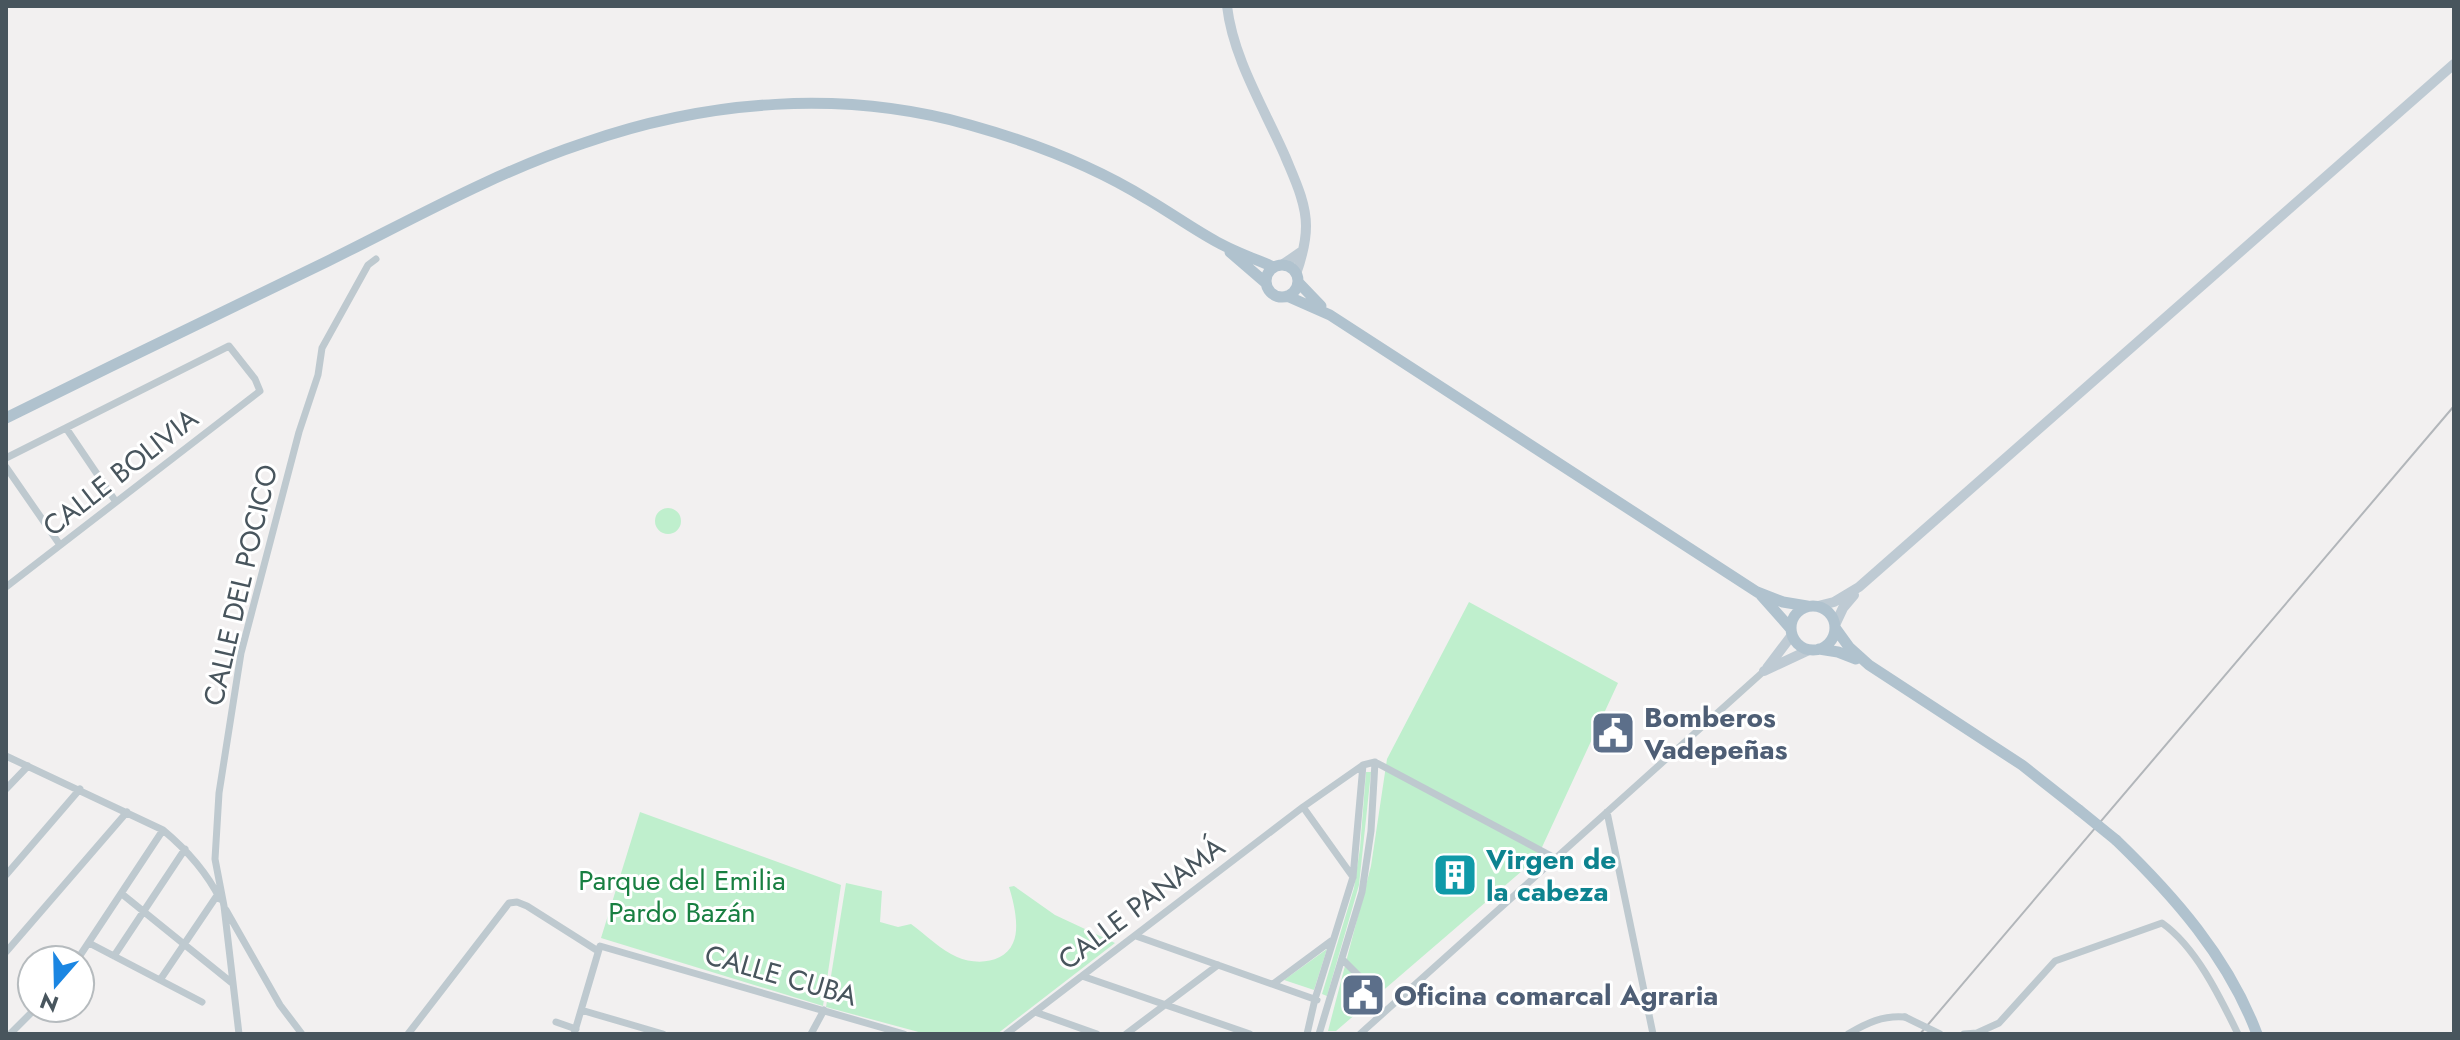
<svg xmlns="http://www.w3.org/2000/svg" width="2460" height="1040" viewBox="0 0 2460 1040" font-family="Jost,sans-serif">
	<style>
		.green { fill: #bfefcd }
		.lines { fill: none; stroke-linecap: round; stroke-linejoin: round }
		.street { stroke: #bec9cf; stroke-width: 7 }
		.secondary { stroke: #becad3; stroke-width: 10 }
		.primary { stroke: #b0c2ce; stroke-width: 11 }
		.rail { stroke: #b2b6ba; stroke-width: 2 }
		.street-bridge { stroke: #bec9cf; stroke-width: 7 }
		.primary-bridge { stroke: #b0c2ce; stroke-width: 11 }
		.labels { text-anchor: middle; stroke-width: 6; stroke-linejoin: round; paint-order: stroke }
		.street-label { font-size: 28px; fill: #48555d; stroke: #fff }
		.service-label { font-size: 28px; font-weight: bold; fill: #4e5e75; stroke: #fff; text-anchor: start }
		.culture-label { font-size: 28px; font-weight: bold; fill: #0d838f; stroke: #fff; text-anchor: start }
		.park-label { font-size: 28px; fill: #187f41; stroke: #fff }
	</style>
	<rect width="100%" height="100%" fill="#f2f0f0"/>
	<path class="green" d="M655 521a13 13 0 1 1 26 0a13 13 0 1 1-26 0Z
		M1469,602L1618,683L1537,858L1336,1031H1328L1371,866L1387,759Z
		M1366,772H1371L1359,885L1327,996L1322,994L1354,888L1360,848Z
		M640,812L841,885L823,1006L601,938Z
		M846,883L882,891L880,922L898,927L911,924C926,935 941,950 957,957C975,965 1004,964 1013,943C1020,928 1014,903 1009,887L1014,886L1055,915L1115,943L997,1034H926L826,1007Z
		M1327,949L1314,990L1284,980Z"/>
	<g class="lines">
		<path class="street" d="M66,428L116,502
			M6,458L229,346L255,379L260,391L6,587
			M6,467L60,545
			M6,756L163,830C187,850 206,871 220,899
			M6,789L28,766
			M1303,807L1353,877
			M1607,812L1653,1034
			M6,875L80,789
			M122,894L232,983
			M226,910L280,1005L302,1034
			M1136,936L1317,1000
			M89,943L202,1002
			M6,952L127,812
			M114,956L185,849
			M1342,959L1376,993
			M77,960L163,830
			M1082,976L1250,1034
			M160,980L218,894
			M1273,984L1331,941
			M581,1010L663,1034
			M1035,1012L1097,1034
			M556,1022L576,1029
			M10,1034L36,1008
			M239,1034L224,906L215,859L219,793L241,653L299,432L318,375L322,348L368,265L376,259
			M408,1034L509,903L517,902L527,906L598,951
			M574,1034L600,946L904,1034
			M811,1034L824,1010
			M1006,1034L1303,807L1363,765
			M1126,1034L1218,965
			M1307,1034L1315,999L1353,877L1363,765L1375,762L1555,858
			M1319,1034L1362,892L1371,831L1375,762
			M1360,1034L1764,671
			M1848,1034C1867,1023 1883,1015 1905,1017
			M1964,1034L1977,1033L1999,1023L2055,961L2162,923C2196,947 2220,997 2238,1034"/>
		<path class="secondary" d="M1227,6C1233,58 1264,108 1285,156C1294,178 1306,202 1306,226C1306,241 1301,260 1296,274
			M1282,265L1301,252
			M1818,606L1834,602L1859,587L2454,64
			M1835,625L1843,608L1854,595
			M1767,668L1792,635
			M1764,671L1809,650"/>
		<path class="primary" d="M1230,252L1266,283
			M1266 281a16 16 0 1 1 32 0a16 16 0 1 1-32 0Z
			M1298,282L1321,306
			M1287,296L1330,315L1757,592L1783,602L1807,606
			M6,418C113,365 220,313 328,261C411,220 496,172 584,143C707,100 843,89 970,125C1031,142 1092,165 1147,199C1171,213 1193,229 1217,242C1235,252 1255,259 1274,267
			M1761,595L1791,629
			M1791 628a22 22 0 1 1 44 0a22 22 0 1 1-44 0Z
			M1836,629L1849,647L1869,665L2022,765L2079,810
			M1819,649L1838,652L1856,659
			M2116,840C2174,896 2228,957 2257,1034"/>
		<path class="rail" d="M1920,1034L2454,406"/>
		<path class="street-bridge" d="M1905,1017L1940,1034"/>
		<path class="primary-bridge" d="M2079,810L2116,840"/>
	</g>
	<defs>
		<g id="civic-square" transform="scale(2.3)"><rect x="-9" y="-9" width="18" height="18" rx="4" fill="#5c6f8a" stroke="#fff"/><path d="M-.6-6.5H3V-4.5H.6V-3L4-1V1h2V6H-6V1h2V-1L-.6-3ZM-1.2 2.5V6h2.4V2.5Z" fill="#fff"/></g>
		<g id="building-square" transform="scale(2.3)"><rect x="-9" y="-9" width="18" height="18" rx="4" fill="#0f9aa8" stroke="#fff"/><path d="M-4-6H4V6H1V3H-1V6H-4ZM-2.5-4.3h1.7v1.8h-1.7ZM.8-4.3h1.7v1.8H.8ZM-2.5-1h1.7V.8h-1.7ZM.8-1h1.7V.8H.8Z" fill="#fff"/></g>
	</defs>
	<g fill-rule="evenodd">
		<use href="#civic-square" x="1613" y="733"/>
		<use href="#building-square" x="1455" y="875"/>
		<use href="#civic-square" x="1363" y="995"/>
	</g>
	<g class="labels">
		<g class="street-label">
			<text transform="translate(120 472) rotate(-38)" y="10">CALLE BOLIVIA</text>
			<text transform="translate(240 585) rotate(-77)" y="10">CALLE DEL POCICO</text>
			<text transform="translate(1141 903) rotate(-37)" y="10">CALLE PANAMÁ</text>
			<text transform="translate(781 975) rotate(16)" y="10">CALLE CUBA</text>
		</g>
		<g class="service-label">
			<text x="1644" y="727">Bomberos<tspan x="1644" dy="32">Vadepeñas</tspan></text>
			<text x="1394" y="1005">Oficina comarcal Agraria</text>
		</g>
		<g class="culture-label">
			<text x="1486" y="869">Virgen de<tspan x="1486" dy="32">la cabeza</tspan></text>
		</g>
		<g class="park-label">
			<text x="682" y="890">Parque del Emilia<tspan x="682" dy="32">Pardo Bazán</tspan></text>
		</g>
	</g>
	<rect width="2460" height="1040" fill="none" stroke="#48555d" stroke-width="16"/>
	<g transform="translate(56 984) rotate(200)"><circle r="38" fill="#ffffff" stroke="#b6bbbe" stroke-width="2"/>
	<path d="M0-6L14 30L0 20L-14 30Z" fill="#1b86e2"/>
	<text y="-12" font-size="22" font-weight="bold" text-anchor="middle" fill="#48555d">N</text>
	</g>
</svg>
